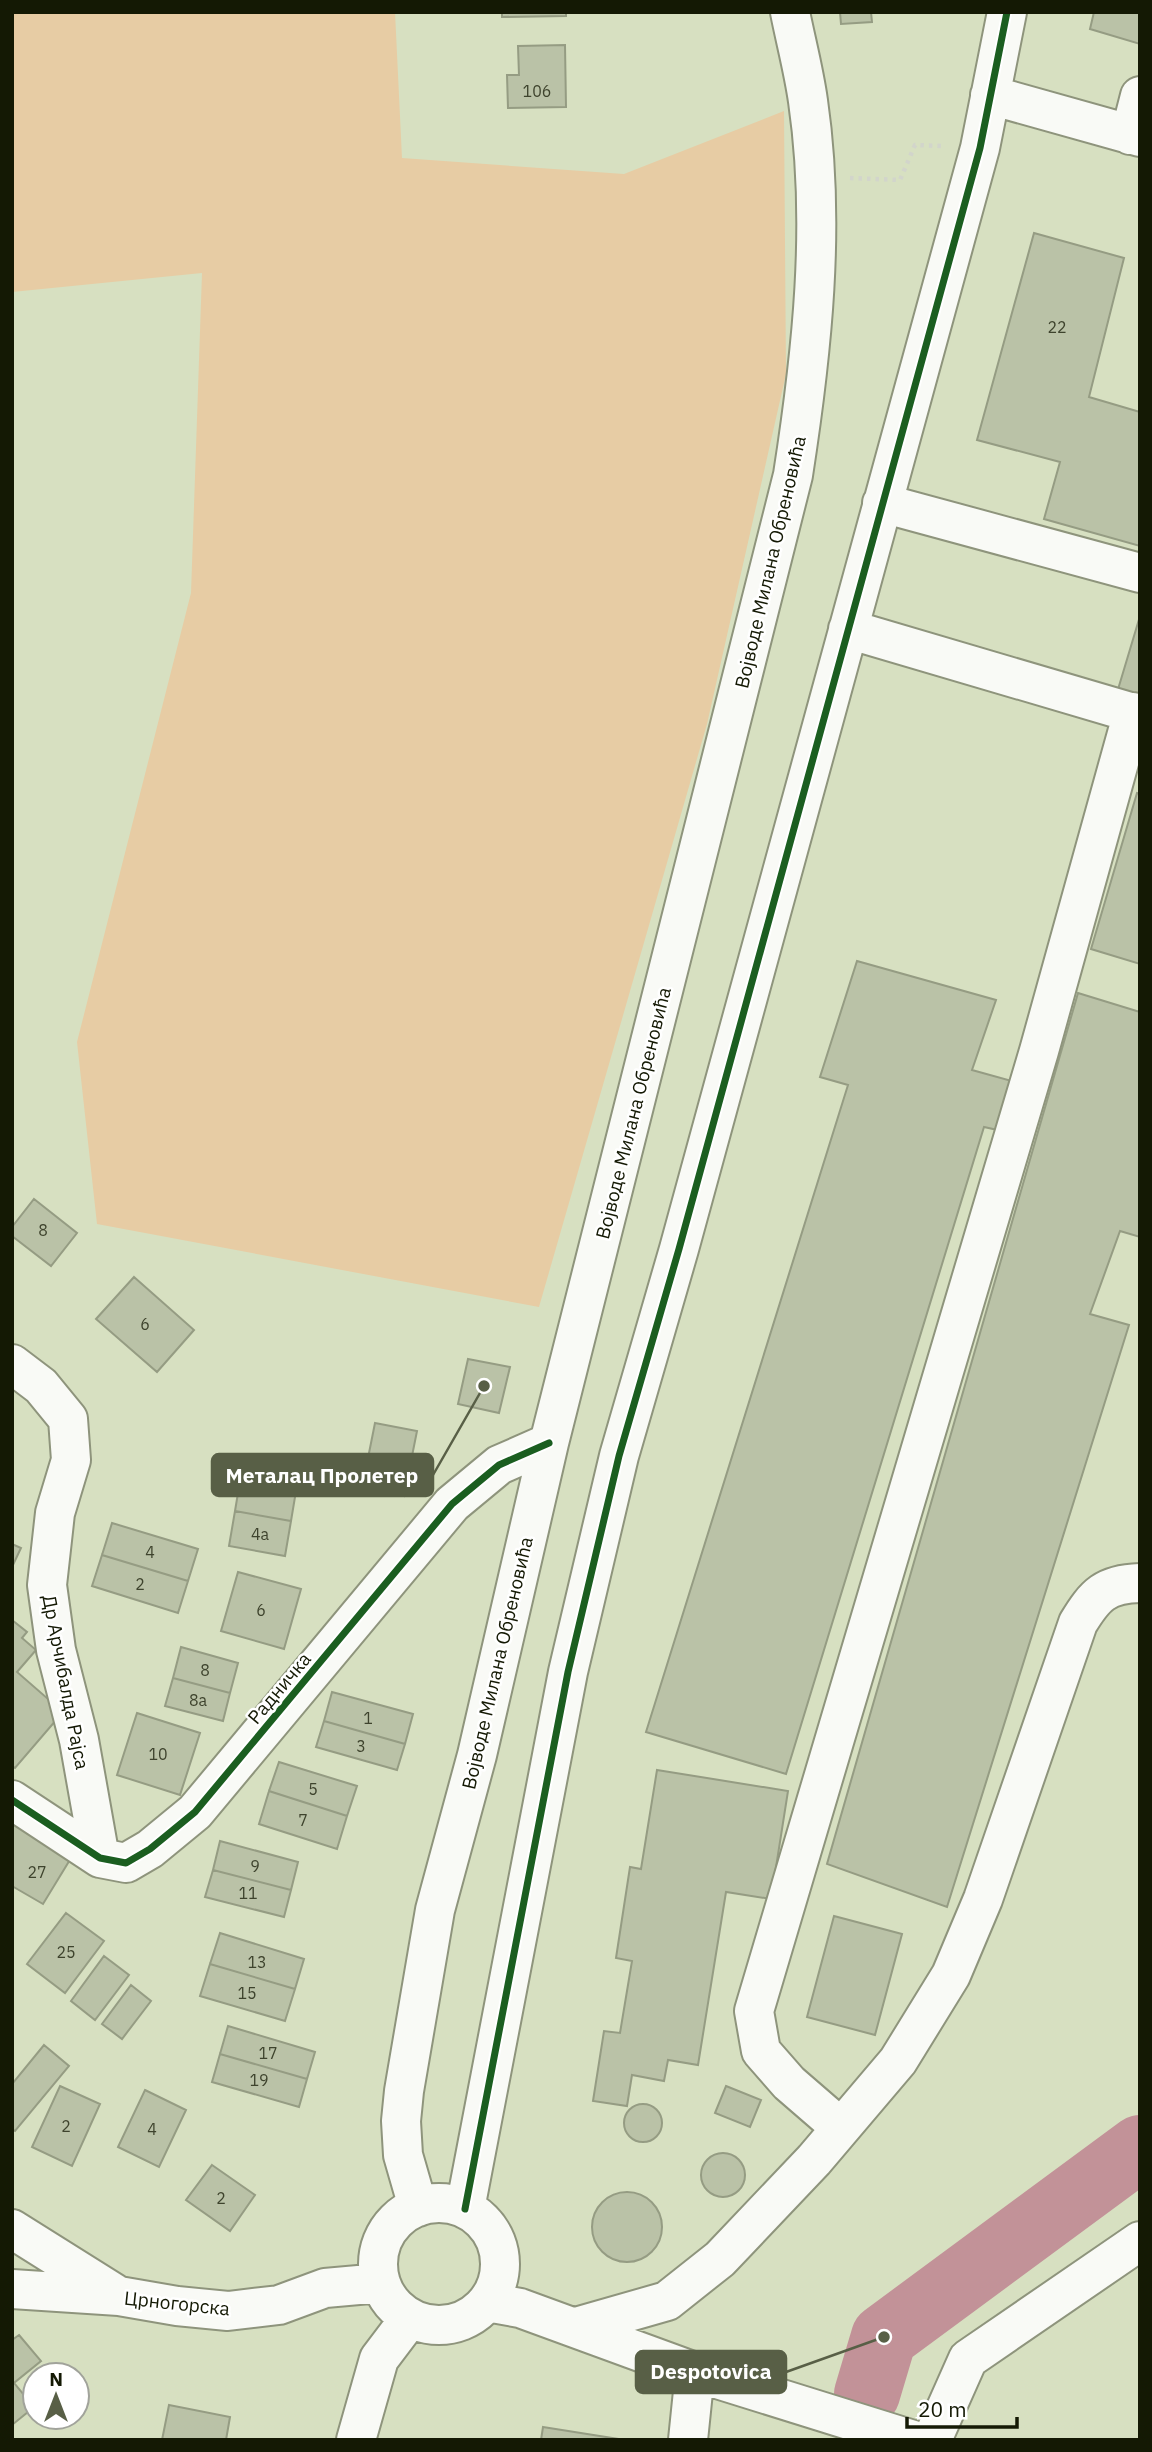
<svg xmlns="http://www.w3.org/2000/svg" width="1152" height="2452" viewBox="0 0 1152 2452" font-family="'IBM Plex Sans',sans-serif">
	<style>
		.green { fill: #e7cca4 }
		.lines { fill: none; stroke-linecap: round; stroke-linejoin: round }
		.river { stroke: #c29298; stroke-width: 66 }
		.building { fill: #bac2a7; stroke: #959c83; stroke-width: 2 }
		.minor-casing { stroke: #8e947c; stroke-width: 42 }
		.path { stroke: #d2d5cb; stroke-width: 4.5; stroke-dasharray: 3.5 5; stroke-linecap: butt }
		.minor { stroke: #f9faf6; stroke-width: 38 }
		.cycleway-casing { stroke: #fff; stroke-width: 11 }
		.cycleway { stroke: #1b5e20; stroke-width: 7 }
		.labels { text-anchor: middle; stroke-width: 5; stroke-linejoin: round; paint-order: stroke }
		.number-label { font-size: 16px; fill: #3e432d }
		.street-label { font-size: 19px; fill: #141904; stroke: #fff }
		.leader { fill: none; stroke: #585f46; stroke-width: 2.5 }
		.callout-dot { fill: #585f46; stroke: #fff; stroke-width: 2.5 }
		.callout { fill: #585f46; stroke: #585f46; stroke-width: 2.5 }
		.callout-label { font-size: 21px; text-anchor: middle; font-weight: bold; fill: #fff }
	</style>
	<rect width="100%" height="100%" fill="#d7e0c1"/>
	<path class="green" d="M12,12H395L402,158L624,174L784,111L786,374L707,724L539,1307L97,1224L77,1042L191,593L202,273L12,292Z"/>
	<g class="lines">
		<path class="river" d="M867,2394L884,2337L1140,2148"/>
	</g>
	<path class="building" d="M502,12H566V16L502,17Z
		M840,12H871L872,22L841,24Z
		M1094,12H1140V44L1090,29Z
		M565,45L566,107L508,108L507,75H519L518,46Z
		M1034,233L1124,258L1089,397L1140,412V546L1044,519L1060,462L977,440Z
		M1140,616V703L1116,696Z
		M1137,793L1140,794V964L1091,949Z
		M857,961L996,1000L972,1070L1019,1083L1002,1131L984,1127L786,1774L646,1732L848,1085L820,1077Z
		M1078,993L1140,1012V1237L1120,1231L1090,1314L1129,1325L947,1907L827,1864Z
		M34,1199L77,1233L51,1266L12,1236V1227Z
		M134,1277L194,1330L157,1372L96,1319Z
		M468,1359L510,1367L499,1413L458,1404Z
		M375,1423L417,1431L404,1496L362,1488Z
		M240,1481L296,1491L291,1521L235,1511Z
		M235,1511L291,1521L285,1556L229,1546Z
		M112,1523L198,1549L188,1581L102,1555Z
		M12,1544L21,1548L12,1567Z
		M102,1555L188,1581L178,1613L92,1586Z
		M238,1572L301,1589L284,1649L221,1631Z
		M12,1620L27,1632L22,1638L36,1650L17,1672L63,1712L15,1768L12,1766Z
		M181,1647L238,1663L230,1693L173,1678Z
		M173,1678L230,1693L223,1721L165,1706Z
		M332,1692L413,1714L405,1744L324,1721Z
		M137,1713L200,1733L180,1795L117,1775Z
		M324,1721L405,1744L397,1770L316,1747Z
		M279,1762L357,1786L347,1816L269,1791Z
		M657,1770L788,1791L771,1899L726,1892L698,2065L668,2060L664,2081L632,2075L627,2106L593,2101L604,2031L620,2033L632,1961L616,1958L630,1867L641,1869Z
		M269,1791L347,1816L337,1849L259,1824Z
		M12,1823L71,1858L43,1904L12,1886Z
		M220,1841L298,1862L291,1890L213,1870Z
		M213,1870L291,1890L284,1917L205,1897Z
		M66,1913L104,1941L65,1993L27,1964Z
		M834,1916L902,1934L875,2035L807,2017Z
		M220,1933L304,1959L295,1989L210,1964Z
		M104,1956L129,1975L95,2020L71,2001Z
		M210,1964L295,1989L285,2021L200,1996Z
		M131,1985L151,2001L122,2039L102,2024Z
		M228,2026L315,2052L307,2079L220,2054Z
		M44,2045L69,2066L15,2131L12,2129V2084Z
		M220,2054L307,2079L299,2107L212,2082Z
		M60,2086L100,2104L72,2166L32,2147Z
		M726,2086L761,2100L750,2127L715,2113Z
		M145,2090L186,2110L159,2167L118,2147Z
		M624 2123a19 19 0 1 1 38 0a19 19 0 1 1-38 0Z
		M701 2175a22 22 0 1 1 44 0a22 22 0 1 1-44 0Z
		M212,2165L255,2195L230,2231L186,2200Z
		M592 2227a35 35 0 1 1 70 0a35 35 0 1 1-70 0Z
		M19,2335L41,2361L14,2383L34,2407L12,2425V2340Z
		M169,2405L230,2417L226,2440H162Z
		M543,2427L625,2440H541Z"/>
	<g class="lines">
		<g class="minor-casing">
			<path id="minor" d="M990,95L1140,137
				M1130,135L1140,96
				M882,503L1140,573
				M848,629L1140,715
				M12,1364L41,1386L68,1419L71,1460L55,1513L47,1585L56,1650L79,1740L100,1858
				M12,1800L100,1858L126,1863L150,1849L195,1812L452,1504L499,1465L549,1443
				M841,2128L789,2083L761,2051L754,2011L1039,1051L1133,712
				M378 2264a61 61 0 1 1 122 0a61 61 0 1 1-122 0Z
				M418,2207L403,2155L401,2121L404,2091L435,1910L477,1755L549,1443L793,475C812,353 826,224 808,101C804,72 796,42 790,12
				M465,2209L568,1672L619,1456L679,1249L980,148L1007,12
				M12,2229L114,2293
				M12,2289L119,2296L177,2306L228,2311L279,2305L325,2288L381,2283
				M487,2302L520,2308L695,2372L913,2440
				M576,2327L667,2301L720,2259L814,2160L898,2061L951,1975L983,1899L1078,1623C1095,1595 1105,1584 1140,1583
				M356,2440L379,2359L410,2318
				M688,2440L695,2372
				M932,2440L968,2359L1140,2241"/>
		</g>
		<path class="path" d="M850,178L900,180L915,145L941,146"/>
		<use href="#minor" class="minor"/>
		<g class="cycleway-casing">
			<path id="cycleway" d="M12,1800L100,1858L126,1863L150,1849L195,1812L452,1504L499,1465L549,1443
				M465,2209L568,1672L619,1456L679,1249L980,148L1007,12"/>
		</g>
		<use href="#cycleway" class="cycleway"/>
	</g>
	<g class="labels">
		<g class="number-label">
			<text x="537" y="97">106</text>
			<text x="1057" y="333">22</text>
			<text x="43" y="1236">8</text>
			<text x="145" y="1330">6</text>
			<text x="260" y="1540">4a</text>
			<text x="150" y="1558">4</text>
			<text x="140" y="1590">2</text>
			<text x="261" y="1616">6</text>
			<text x="205" y="1676">8</text>
			<text x="198" y="1706">8a</text>
			<text x="368" y="1724">1</text>
			<text x="361" y="1752">3</text>
			<text x="158" y="1760">10</text>
			<text x="313" y="1795">5</text>
			<text x="303" y="1826">7</text>
			<text x="255" y="1872">9</text>
			<text x="37" y="1878">27</text>
			<text x="248" y="1899">11</text>
			<text x="66" y="1958">25</text>
			<text x="257" y="1968">13</text>
			<text x="247" y="1999">15</text>
			<text x="268" y="2059">17</text>
			<text x="259" y="2086">19</text>
			<text x="66" y="2132">2</text>
			<text x="152" y="2135">4</text>
			<text x="221" y="2204">2</text>
		</g>
		<g class="street-label">
			<text transform="translate(770 562) rotate(-77)" y="7">Војводе Милана Обреновића</text>
			<text transform="translate(633 1113) rotate(-76)" y="7">Војводе Милана Обреновића</text>
			<text transform="translate(497 1663) rotate(-77)" y="7">Војводе Милана Обреновића</text>
			<text transform="translate(66 1682) rotate(79)" y="7">Др Арчибалда Рајса</text>
			<text transform="translate(279 1688) rotate(-50)" y="7">Радничка</text>
			<text transform="translate(177 2303) rotate(6)" y="7">Црногорска</text>
		</g>
	</g>
	<path class="leader" d="M484 1386L433 1475M884 2337L786 2372"/>
	<g class="callout-dot">
		<circle cx="484" cy="1386" r="7"/>
		<circle cx="884" cy="2337" r="7"/>
	</g>
	<g class="callout">
		<rect x="212" y="1454" width="221" height="42" rx="7"/>
		<rect x="636" y="2351" width="150" height="42" rx="7"/>
	</g>
	<g class="callout-label">
		<text x="322" y="1483">Металац Пролетер</text>
		<text x="711" y="2379">Despotovica</text>
	</g>
	<rect width="1152" height="2452" fill="none" stroke="#141904" stroke-width="28"/>
	<g transform="translate(56 2396)"><circle r="33" fill="#ffffff" stroke="#a1a39b" stroke-width="2"/>
	<path d="M0-5L12 26L0 18L-12 26Z" fill="#585f46"/>
	<text y="-10" font-size="19" font-weight="bold" text-anchor="middle" fill="#141904">N</text>
	</g>
	<path d="M907 2417v10h110v-10" fill="none" stroke="#141904" stroke-width="3.5"/>
	<text x="918" y="2417" font-size="21" fill="#141904" stroke="#ffffff" stroke-width="5" paint-order="stroke">20 m</text>
</svg>
